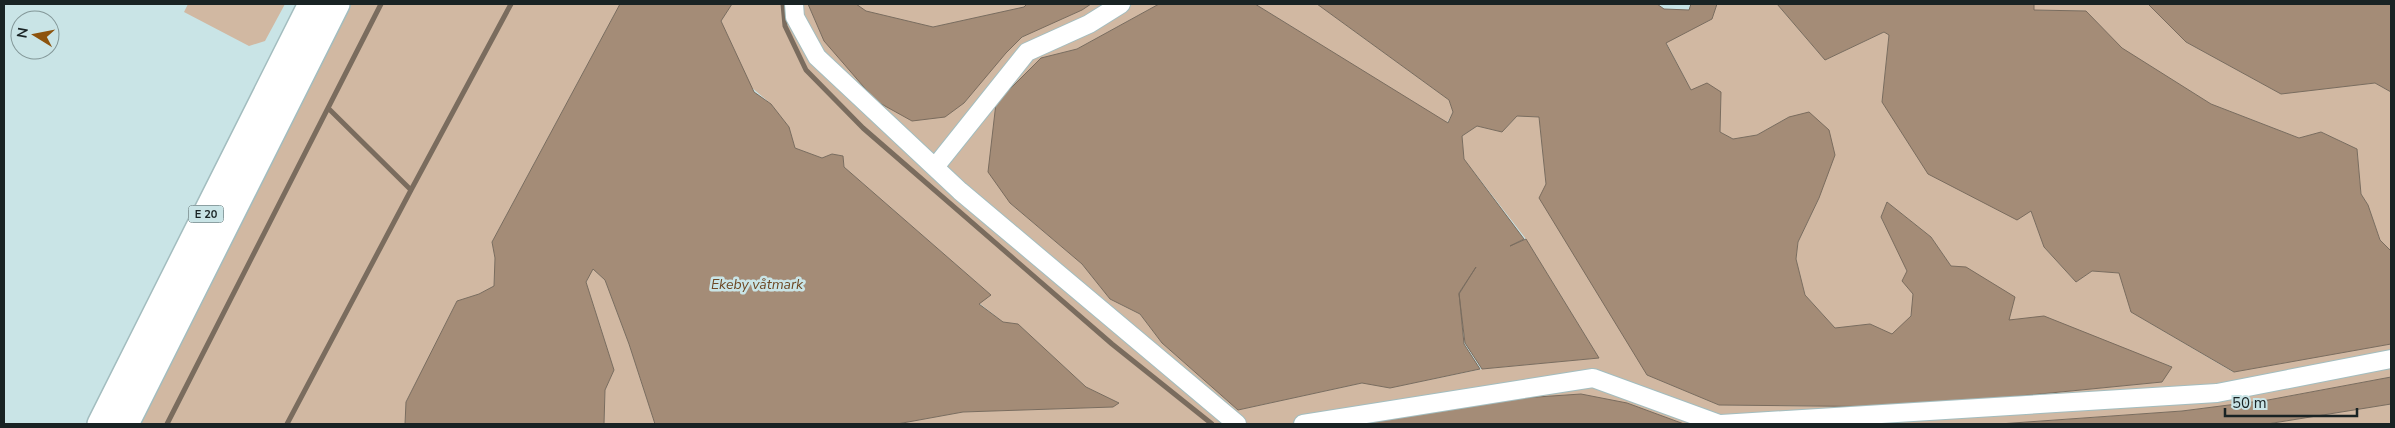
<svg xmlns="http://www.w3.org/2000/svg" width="2395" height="428" viewBox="0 0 2395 428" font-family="'Nunito Sans',sans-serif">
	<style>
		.green { fill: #d1b8a2 }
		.water { fill: #a48c77; stroke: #7a6c5e }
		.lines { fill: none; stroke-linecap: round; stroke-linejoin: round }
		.stream { stroke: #7a6c5e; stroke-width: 5 }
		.minor-casing { stroke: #a3bdbf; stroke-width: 20 }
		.highway-casing { stroke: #a3bdbf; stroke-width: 28 }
		.minor { stroke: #fff; stroke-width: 18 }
		.highway { stroke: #fff; stroke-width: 25 }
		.labels { text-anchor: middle; stroke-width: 5; stroke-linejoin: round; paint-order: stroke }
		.shield { fill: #c9e4e6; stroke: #4e5d5e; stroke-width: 1 }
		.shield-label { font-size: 11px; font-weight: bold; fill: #192324 }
		.water-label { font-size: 14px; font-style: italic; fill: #6e4925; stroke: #c9e4e6 }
	</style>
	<rect width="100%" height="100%" fill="#c9e4e6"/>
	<path class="green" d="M188,4H285L265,41L249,46L184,12Z
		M348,4H620L492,242L495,258L494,286L479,294L457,301L406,402L405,424H138Z
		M732,4H808L824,41L964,103C982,82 999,55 1021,38C1042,23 1070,19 1091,4H1159L1077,49L1041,58L1010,203L1082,264L1110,299L1140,314L1162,343L1238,410L1363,383L1390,388L1482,369L1599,358L1526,239L1464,159L1462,136L1477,126L1502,132L1517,116L1539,117L1546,184L1647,375L1719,405L1908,407L2162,382L2171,366L2009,320L1951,266L1931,237L1887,202L1881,217C1893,242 1922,287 1911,315C1908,322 1897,329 1892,335L1870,324L1835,328L1805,295L1796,259L1798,242L1819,198L1789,117L1757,135L1733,139L1720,132L1721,92L1691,90L1666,42L1712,19L1717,4H1777L1825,60L1884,32L1889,35L1882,102L2031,211L2044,247L2076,282L2092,271L2120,273L2131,312L2233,372L2391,344V377L2268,400L2182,411L1999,424H1684L1627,403L1340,424H897L963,412L1113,407L1119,403L1086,387L1018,324L1003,322L979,303L991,295L844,167L843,156L832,154L822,158L795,148L789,127L771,104L751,87L721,21Z
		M856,4H1027L1024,7L933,27L865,11Z
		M1255,4H1317L1449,100L1453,112L1447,123Z
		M2034,4H2148L2186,42L2281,94L2375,83L2391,92V251L2380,240L2368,205L2361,194L2357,149L2321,132L2299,138L2211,104L2121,48L2086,11L2033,10Z
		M593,269L605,280L629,344L655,424H604L605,390L614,370L586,282Z
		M2391,404V424H2267Z"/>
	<path class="water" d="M620,4H732L721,21L754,92L771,104L789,127L795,148L822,158L832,154L843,156L844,167L991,295L979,304L1003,322L1018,324L1086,387L1119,403L1113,407L963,412L897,424H655L629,344L605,280L593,269L586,282L614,370L605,390L604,424H405L406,402L457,301L479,294L494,286L495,258L492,242Z
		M808,4H856L866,11L933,27L1024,7L1027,4H1091L1082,10L1022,37L1006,53L964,103L945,117L912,121L876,101L824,41Z
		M1159,4H1255L1448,123L1453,112L1449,100L1317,4H1657L1664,9L1689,10L1691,4H1717L1712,19L1666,43L1691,90L1707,83L1721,92L1720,132L1733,139L1757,135L1789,117L1809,112L1829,130L1835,155L1819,198L1798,242L1796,259L1805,295L1835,328L1870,324L1892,334L1911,316L1913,294L1902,281L1907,271L1881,217L1887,202L1931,237L1951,266L1966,267L2015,297L2009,320L2044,316L2172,367L2162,382L1908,407L1719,405L1647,375L1539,198L1546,184L1539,117L1517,116L1502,132L1477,126L1462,136L1464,159L1524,239L1510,246L1526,239L1599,358L1482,369L1465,343L1459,294L1476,267L1459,293L1464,344L1480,369L1390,388L1362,383L1238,410L1162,343L1140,314L1110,299L1082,264L1010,203L988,172L996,103L1041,58L1077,49Z
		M1777,4H2034V10L2086,11L2122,48L2211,104L2299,138L2321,132L2357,149L2361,194L2368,205L2380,240L2391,251V344L2234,372L2131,312L2119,273L2092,271L2076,282L2044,247L2031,211L2017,220L1928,174L1882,102L1889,35L1884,32L1825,60Z
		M2148,4H2391V92L2375,83L2281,94L2186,42Z
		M2391,377V404L2267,424H1999L2182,411L2268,400Z
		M1581,394L1627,403L1684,424H1340L1508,399Z"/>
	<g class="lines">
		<path class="stream" d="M783,4L785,26L806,70L863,128L1112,344L1212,424
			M411,190L511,4
			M167,424L381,4
			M287,424L411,190L328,108"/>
		<g class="minor-casing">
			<path id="minor" d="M794,4L795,17L817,57L960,191L1237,424
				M935,167L1027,52L1089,24L1121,4
				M1303,424L1593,378L1719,424
				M1721,424L2217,393L2391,359"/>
		</g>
		<g class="highway-casing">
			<path id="highway" d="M100,424L311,4
				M126,424L337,4"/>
		</g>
		<use href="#minor" class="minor"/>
		<use href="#highway" class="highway"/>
	</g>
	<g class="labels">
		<rect class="shield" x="188.5" y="205.5" width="35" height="17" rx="4"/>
		<g class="shield-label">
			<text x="206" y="218">E 20</text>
		</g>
		<g class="water-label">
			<text x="757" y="289">Ekeby våtmark</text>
		</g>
	</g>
	<rect width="2395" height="428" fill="none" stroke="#192324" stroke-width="10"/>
	<g transform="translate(35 35) rotate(280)"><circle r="24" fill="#c9e4e6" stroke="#839798"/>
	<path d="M0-4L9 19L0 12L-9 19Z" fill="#8d530d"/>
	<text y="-8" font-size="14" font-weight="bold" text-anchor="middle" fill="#192324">N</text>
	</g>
	<path d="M2225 408v8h132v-8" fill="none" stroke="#192324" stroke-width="2.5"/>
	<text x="2232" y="408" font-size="15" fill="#192324" stroke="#c9e4e6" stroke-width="4" paint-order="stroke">50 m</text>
</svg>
